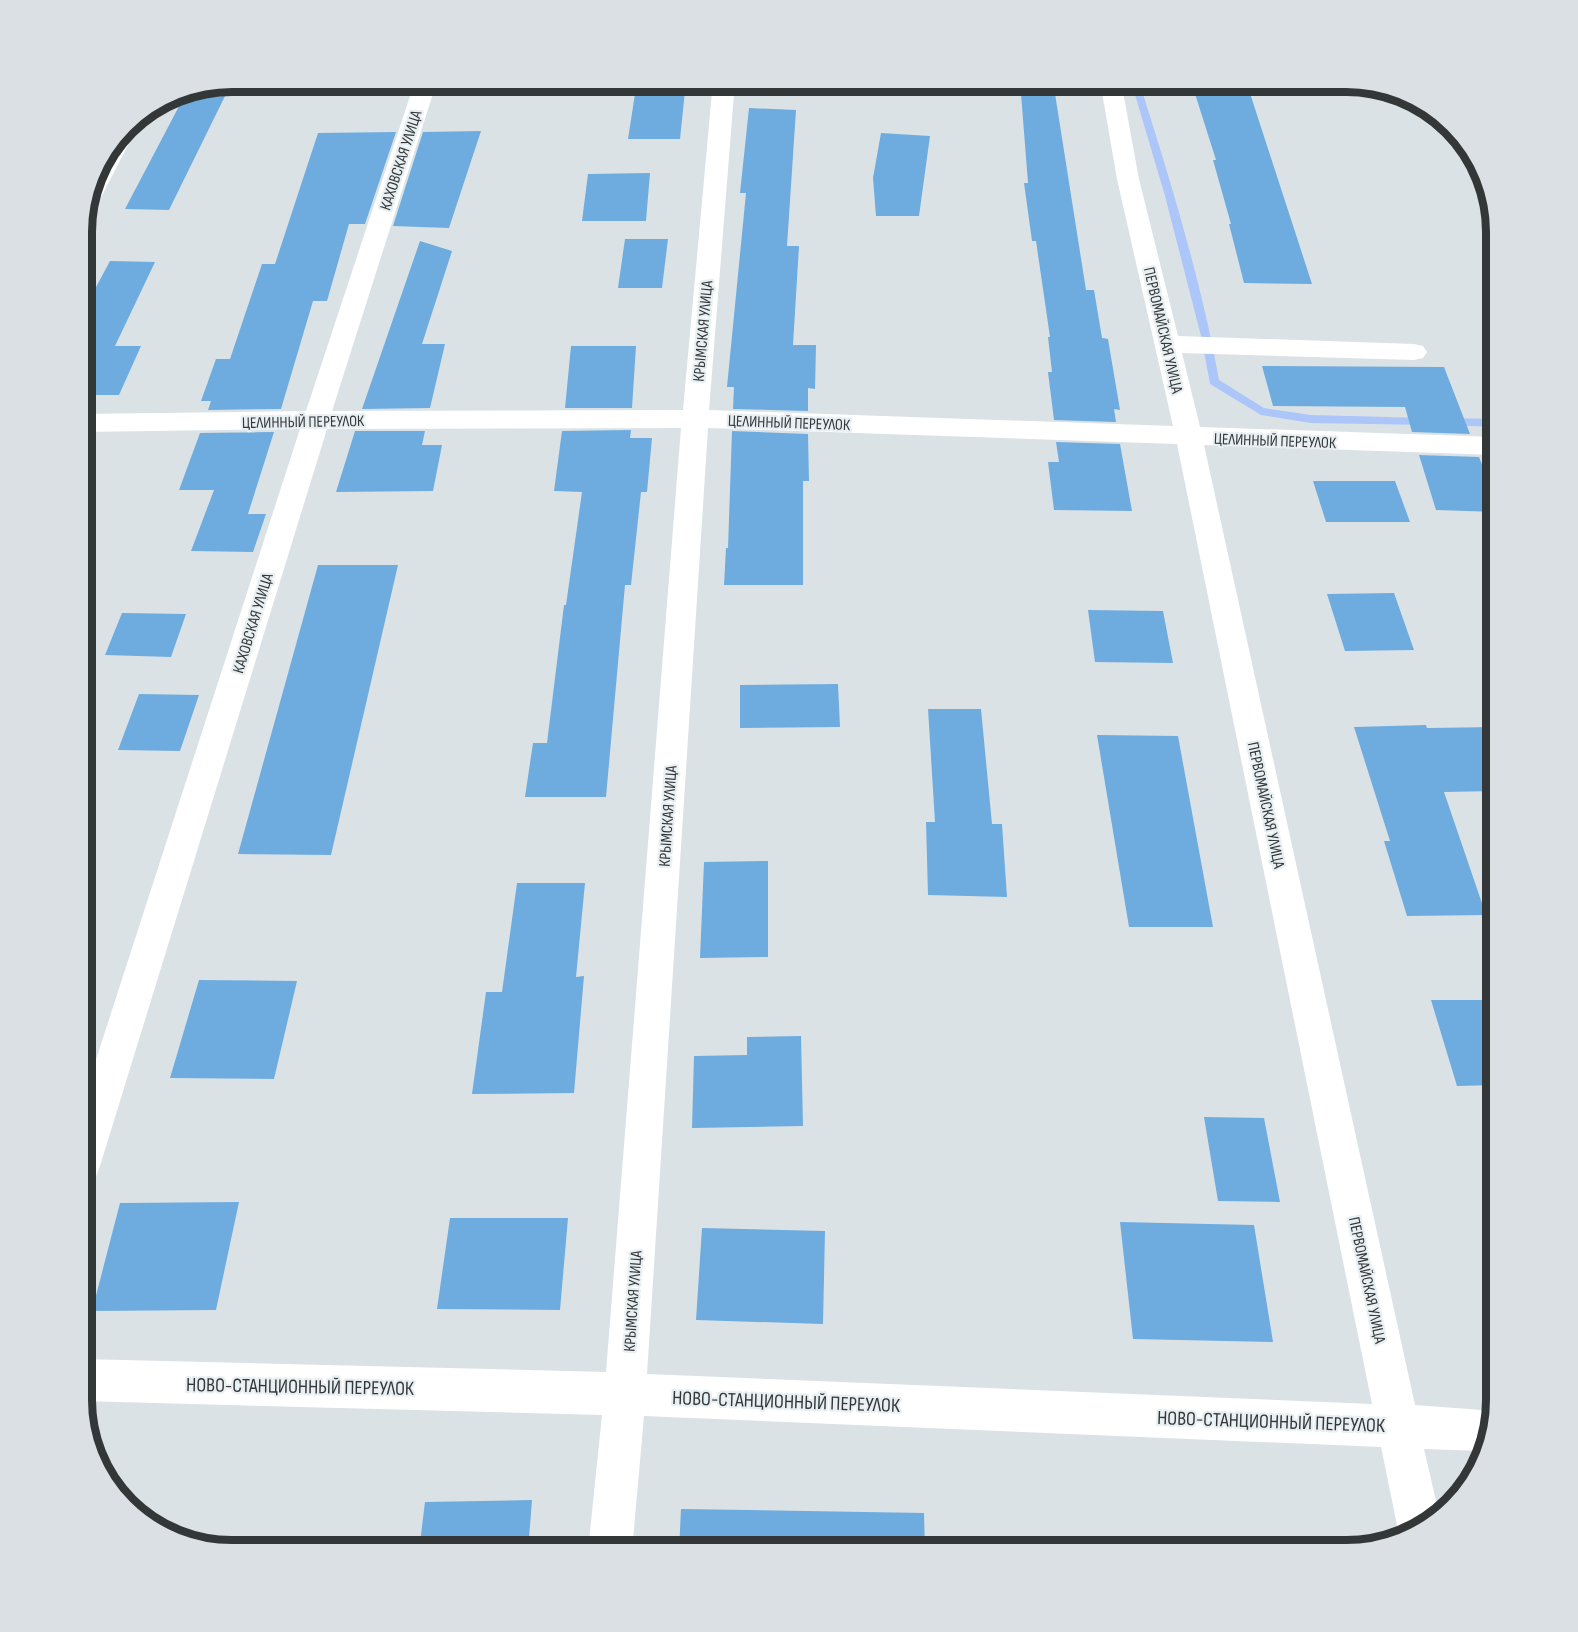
<svg xmlns="http://www.w3.org/2000/svg" width="1578" height="1632" viewBox="0 0 1578 1632" font-family="'Sofia Sans Condensed',sans-serif">
	<style>
		.lines { fill: none; stroke-linecap: round; stroke-linejoin: round }
		.stream { fill: #acc6fa; fill-rule: evenodd }
		.building { fill: #6eacdf }
		.minor { fill: #fff; fill-rule: evenodd }
		.labels { text-anchor: middle; stroke-width: 4.5; stroke-linejoin: round; paint-order: stroke }
		.street-label { font-size: 16px; fill: #343738; stroke: #e8eff2 }
		.near-street-label { font-size: 20px; fill: #343738; stroke: #e8eff2 }
		.rim { fill: none; stroke: #343738; stroke-width: 8 }
	</style>
	<rect width="100%" height="100%" fill="#dbe2e5"/>
	<g class="lines">
		<path class="stream" d="M1131,81H1139C1170,180 1201,279 1219,380L1264,408L1311,415L1426,418L1430,419V425L1311,423L1261,415L1210,384L1201,336L1165,196Z
			M1448,418L1497,419V427L1444,425V419Z"/>
	</g>
	<path class="building" d="M637,81H686L680,139H628Z
		M1020,81H1053L1086,290H1094L1102,338L1108,339L1120,410L1114,409L1116,422L1054,420L1048,372H1052L1048,337H1050L1036,241H1032L1024,183H1028Z
		M1191,81H1246L1312,284L1244,283L1229,224H1231L1213,160H1216Z
		M187,91L227,92L169,210L125,209Z
		M749,108L796,110L787,246H799L793,345H816L815,389L808,388V411L733,409L734,387H727L746,193H740Z
		M481,131L449,228L393,226L423,132Z
		M396,132L365,224H349L327,301H313L281,409L208,410L211,401H201L216,359H230L262,264H275L318,133Z
		M881,133L930,136L919,216H876L873,178Z
		M650,173L646,221H582L588,174Z
		M625,239H668L662,288H618Z
		M420,241L452,251L422,344H445L430,408L362,409Z
		M110,261L155,262L115,346H141L119,395H91L81,412V315Z
		M571,346H636L632,408H565Z
		M1262,366L1444,367L1470,434L1412,432L1405,407L1273,406Z
		M631,430L630,438H652L647,492H641L631,585H625L606,797H525L533,743H547L564,605H566L582,492L554,491L562,431Z
		M355,431H425L422,445H442L433,491L336,492Z
		M732,431L808,434L809,481H803V585H724L726,548H728Z
		M274,432L248,514H266L253,552L191,551L214,490H179L200,433Z
		M1056,442L1120,444L1132,511L1054,510L1048,462H1059Z
		M1419,455L1479,457L1485,472H1488L1497,497V512L1436,510Z
		M1313,481H1395L1410,522H1326Z
		M318,565H398L331,855L238,854Z
		M1394,593L1414,650L1345,651L1327,594Z
		M1088,610L1163,611L1173,663L1095,662Z
		M122,613L186,614L171,657L105,655Z
		M838,684L840,727L740,728V685Z
		M139,694L199,695L180,751L118,750Z
		M928,709H981L992,824H1002L1007,897L928,895L926,822H935Z
		M1426,725L1427,728L1497,727V791L1444,792L1486,915L1407,916L1384,841H1390L1354,727Z
		M1097,735L1178,736L1213,927H1129Z
		M768,861V957L700,958L704,862Z
		M517,883H585L576,977L584,976L574,1093L472,1094L486,992H502Z
		M199,980L297,981L274,1079L170,1078Z
		M1431,1000H1497V1085L1457,1086Z
		M801,1036L803,1126L692,1128L694,1056L747,1055V1037Z
		M1204,1117L1264,1118L1280,1202L1218,1201Z
		M239,1202L216,1310L92,1311L120,1203Z
		M450,1218H568L560,1310L437,1309Z
		M1120,1222L1254,1225L1273,1342L1133,1339Z
		M702,1228L825,1231L823,1324L696,1320Z
		M532,1500L528,1551H419L425,1502Z
		M681,1509L924,1513L925,1551H679Z"/>
	<g class="lines">
		<path class="minor" d="M415,81H437L332,411L683,410L713,81H735L709,410L1173,426L1117,179L1100,81H1121L1139,179L1178,336L1414,344L1423,346L1427,352L1423,358L1414,360L1182,353L1200,427L1497,437V455L1204,445L1415,1405L1495,1411L1485,1451L1424,1449L1440,1518L1402,1540L1398,1530L1381,1447L644,1416L632,1551H588L602,1415L81,1401V1359L606,1372L681,428L327,429L100,1166L95,1179L81,1185V1106L300,429L81,432V414L306,411ZM708,428L1177,444L1372,1404L647,1374Z
			M138,115L141,120L97,205L93,210L84,212L96,165L132,118Z"/>
	</g>
	<g class="labels">
		<g class="street-label">
			<text transform="translate(400 160) rotate(-72)" y="6">КАХОВСКАЯ УЛИЦА</text>
			<text transform="translate(1164 330) rotate(77)" y="6">ПЕРВОМАЙСКАЯ УЛИЦА</text>
			<text transform="translate(702 331) rotate(-85)" y="6">КРЫМСКАЯ УЛИЦА</text>
			<text transform="translate(303 421) rotate(-1)" y="6">ЦЕЛИННЫЙ ПЕРЕУЛОК</text>
			<text transform="translate(789 422) rotate(2)" y="6">ЦЕЛИННЫЙ ПЕРЕУЛОК</text>
			<text transform="translate(1275 440) rotate(2)" y="6">ЦЕЛИННЫЙ ПЕРЕУЛОК</text>
			<text transform="translate(252 623) rotate(-73)" y="6">КАХОВСКАЯ УЛИЦА</text>
			<text transform="translate(1267 805) rotate(78)" y="6">ПЕРВОМАЙСКАЯ УЛИЦА</text>
			<text transform="translate(667 816) rotate(-86)" y="6">КРЫМСКАЯ УЛИЦА</text>
			<text transform="translate(1368 1280) rotate(78)" y="6">ПЕРВОМАЙСКАЯ УЛИЦА</text>
			<text transform="translate(632 1301) rotate(-86)" y="6">КРЫМСКАЯ УЛИЦА</text>
		</g>
		<g class="near-street-label">
			<text transform="translate(300 1386) rotate(1)" y="7">НОВО-СТАНЦИОННЫЙ ПЕРЕУЛОК</text>
			<text transform="translate(786 1401) rotate(2)" y="7">НОВО-СТАНЦИОННЫЙ ПЕРЕУЛОК</text>
			<text transform="translate(1271 1421) rotate(2)" y="7">НОВО-СТАНЦИОННЫЙ ПЕРЕУЛОК</text>
		</g>
	</g>
	<path d="M0 0H1578V1632H0ZM232 92H1346A140 140 0 0 1 1486 232V1400A140 140 0 0 1 1346 1540H232A140 140 0 0 1 92 1400V232A140 140 0 0 1 232 92Z" fill="#dae0e3" fill-rule="evenodd"/>
	<path class="rim" d="M232 92H1346A140 140 0 0 1 1486 232V1400A140 140 0 0 1 1346 1540H232A140 140 0 0 1 92 1400V232A140 140 0 0 1 232 92Z"/>
</svg>
